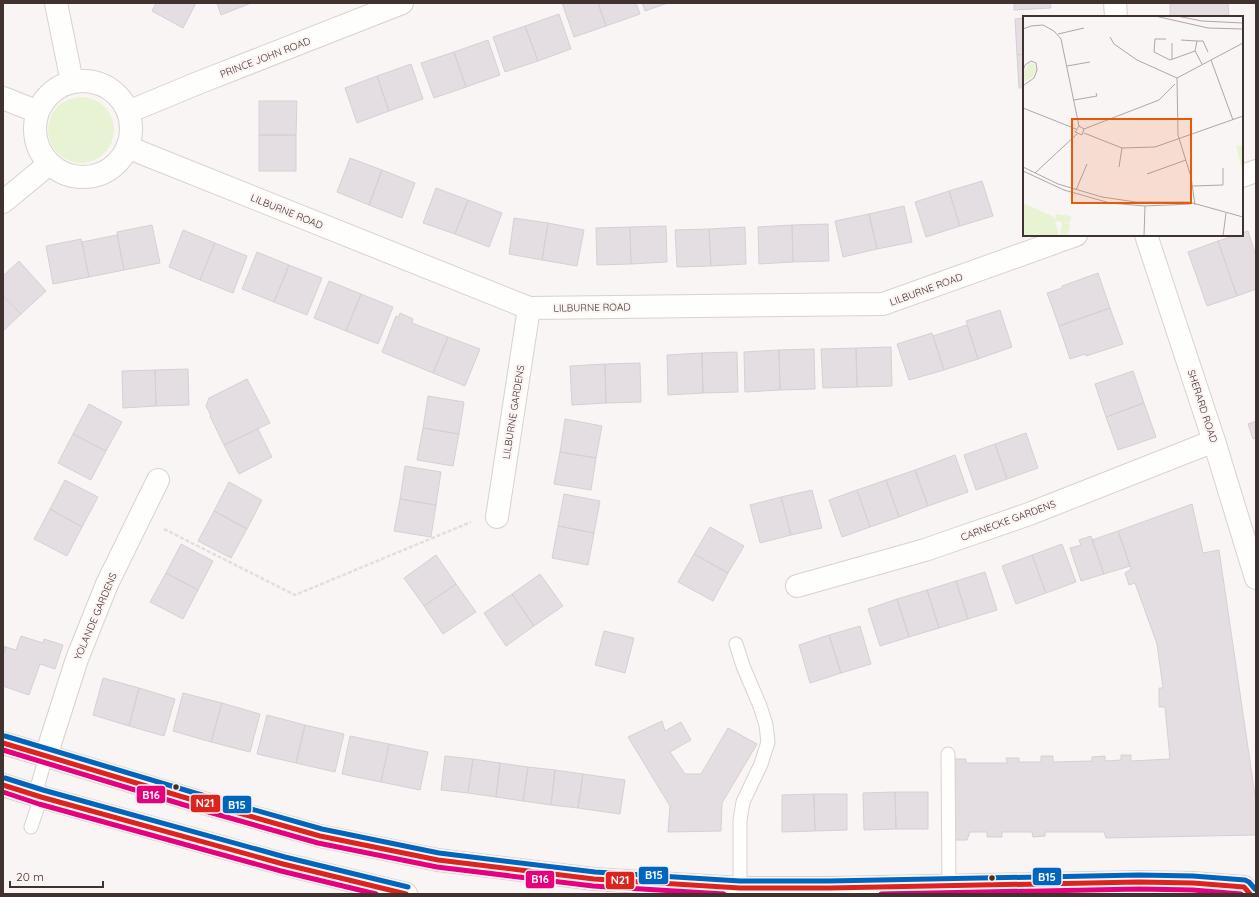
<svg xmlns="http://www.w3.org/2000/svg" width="1259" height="897" viewBox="0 0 1259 897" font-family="Quicksand,sans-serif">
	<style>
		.green { fill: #e8f3d3 }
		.building { fill: #e4dde1; stroke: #d6d0d4 }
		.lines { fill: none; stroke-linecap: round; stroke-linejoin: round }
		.lane-casing { stroke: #dad1ce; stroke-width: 15 }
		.street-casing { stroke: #dad1ce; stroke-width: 24 }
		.secondary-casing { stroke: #dad1ce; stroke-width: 24 }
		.primary-casing { stroke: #dad1ce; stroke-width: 24 }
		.path { stroke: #e0dede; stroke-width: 2.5; stroke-dasharray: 4 2; stroke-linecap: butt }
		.lane { stroke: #fefefd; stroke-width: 13 }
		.street { stroke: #fefefd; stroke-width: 22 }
		.secondary { stroke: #fefefd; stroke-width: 22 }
		.primary { stroke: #fefefd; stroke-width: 22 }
		.bus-1-casing { stroke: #fbf4f2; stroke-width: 8 }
		.bus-2-casing { stroke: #fbf4f2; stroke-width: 8 }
		.bus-3-casing { stroke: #fbf4f2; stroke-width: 8 }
		.bus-1 { stroke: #dc241f; stroke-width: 5 }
		.bus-2 { stroke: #e5007d; stroke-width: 5 }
		.bus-3 { stroke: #0065bd; stroke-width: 5 }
		.bus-dot { fill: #40332f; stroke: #fbf4f2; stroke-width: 1.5 }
		.labels { text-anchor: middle; stroke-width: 4; stroke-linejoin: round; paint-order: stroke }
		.street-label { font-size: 10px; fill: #40332f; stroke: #fbf4f2 }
		.inset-road { fill: none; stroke: #afa7a5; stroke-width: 1 }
		.view { fill: #e8590c; fill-opacity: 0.15; stroke: #e8590c; stroke-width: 2 }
		.inset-edge { fill: none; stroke: #40332f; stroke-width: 2 }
		.line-badge { stroke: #fbf4f2; stroke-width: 1.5 }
		.badge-label { font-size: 11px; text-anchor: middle; font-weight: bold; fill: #fff }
	</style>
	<rect width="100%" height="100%" fill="#f9f5f4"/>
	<path class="green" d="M48 130a33 33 0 1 1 66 0a33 33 0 1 1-66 0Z"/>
	<path class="building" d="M156,3H196L183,28L152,11Z
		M217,3H251L221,15Z
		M562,3H598L606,26L574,37Z
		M598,3H636L640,14L606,26Z
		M642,3H668L645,11Z
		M1014,3H1050L1051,8L1014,10Z
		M1170,3H1228L1229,17H1170Z
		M559,14L571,49L538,61L525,26Z
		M1024,18V54L1017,55L1015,19Z
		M525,26L538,61L505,72L493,37Z
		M488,40L500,75L466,87L454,52Z
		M454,52L466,87L434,98L421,63Z
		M1024,54V88H1019L1017,55Z
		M411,64L423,99L389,111L377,76Z
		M377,76L389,111L357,123L345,88Z
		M259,101H297L296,135H259Z
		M259,135H296V171H259Z
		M350,158L382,170L369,205L337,192Z
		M382,170L415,183L402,218L369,205Z
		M982,181L993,216L960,226L949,191Z
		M436,188L468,200L455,234L423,223Z
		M949,191L960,226L926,237L915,202Z
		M468,200L502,213L489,247L455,234Z
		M904,206L912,242L877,249L869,214Z
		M869,214L877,249L843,257L835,221Z
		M514,218L548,223L542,260L509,254Z
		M548,223L584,230L577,266L542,260Z
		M828,224L829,261L793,262L792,225Z
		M152,225L160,263L124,270L117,232Z
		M792,225L793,262L759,264L758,227Z
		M666,226L667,262L631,264L630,227Z
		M630,227L631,264L597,265L596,228Z
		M745,227L746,264L711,266L709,229Z
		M709,229L711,266L677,267L675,230Z
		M183,230L215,243L200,280L169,267Z
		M1248,231L1256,256V289L1237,296L1218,241L1236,235H1242V233Z
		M117,235L124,270L89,277L82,242Z
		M81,239L89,277L53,284L46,246Z
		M1218,241L1237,296L1207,306L1188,252Z
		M215,243L247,256L233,293L200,280Z
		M257,252L289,265L274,302L242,289Z
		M19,261L46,291L21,314L3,296V276Z
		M289,265L322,278L307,315L274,302Z
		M1098,273L1110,308L1059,326L1047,293L1062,288V286Z
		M329,281L361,294L346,331L314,318Z
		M361,294L393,307L378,344L346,331Z
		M3,296L21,314L3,331Z
		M1110,308L1123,344L1086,356L1085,354L1070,359L1059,326Z
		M1000,310L1012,347L978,359L966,321Z
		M400,313L413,319L412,323L448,337L433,373L382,352L396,316L399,317Z
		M967,325L978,359L944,370L933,336Z
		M932,333L944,370L909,380L897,344Z
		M448,337L480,349L465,386L433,373Z
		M891,347L892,386L857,387L856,348Z
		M856,348L857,387L823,388L821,349Z
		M814,349L815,389L780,390L779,350Z
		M779,350L780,390L745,392L744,352Z
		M737,352L738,392L703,393L702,353Z
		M702,353L703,393L668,395L667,355Z
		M640,363L641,402L606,403L605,364Z
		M605,364L606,403L572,405L570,366Z
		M188,369L189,405L156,406L155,370Z
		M155,370L156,406L123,408L122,371Z
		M1133,371L1144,403L1106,417L1095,384Z
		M247,379L270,423L224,445L210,416H211L206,406L209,398Z
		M428,396L464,402L459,434L423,428Z
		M1144,403L1156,437L1118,450L1106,417Z
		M89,404L122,422L106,451L73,434Z
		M565,419L602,426L596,458L560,452Z
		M1256,421V438L1253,439L1248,424Z
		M423,428L459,434L453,466L417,460Z
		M258,429L272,457L239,474L224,445Z
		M1026,433L1038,468L1007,479L995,444Z
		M73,434L106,451L91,480L58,463Z
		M995,444L1007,479L976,490L964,455Z
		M560,452L596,458L591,490L554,484Z
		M955,455L968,492L928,506L915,470Z
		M405,466L441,472L436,505L400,499Z
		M915,470L928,506L899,517L886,480Z
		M65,480L98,497L82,527L50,509Z
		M886,480L899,517L870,527L857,490Z
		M229,482L262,500L247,529L214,511Z
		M812,490L822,528L791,535L781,497Z
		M857,490L870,527L842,537L829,500Z
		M564,494L600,501L594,533L558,526Z
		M781,497L791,535L760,543L750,505Z
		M400,499L436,505L431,537L394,531Z
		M1192,504L1203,553L1219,550L1256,802V835L1106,838L1104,832H1045V836L1033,837L1032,832H1002V837H987V832H970L967,840H953V763H955V759H966V763H1007L1006,758H1019V762H1041V756H1053V762L1092,761V757L1105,756V761L1121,760V755H1131V761L1170,759L1165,707H1159V688H1163L1157,644L1135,583L1129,585L1125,573L1131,569L1118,531Z
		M50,509L82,527L67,556L34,539Z
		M214,511L247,529L231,558L198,541Z
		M558,526L594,533L588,565L552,558Z
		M710,527L744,546L728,573L694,554Z
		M1118,531L1130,566L1104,574L1092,540Z
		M1091,536L1104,574L1081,581L1070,548L1081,545L1079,540Z
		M181,544L213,561L198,590L166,573Z
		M1062,544L1076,582L1046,593L1032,555Z
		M694,554L728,573L713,601L678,582Z
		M436,555L456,584L424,606L404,578Z
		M1032,555L1046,593L1016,604L1002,566Z
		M985,572L997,610L968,619L956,581Z
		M166,573L198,590L183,619L150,602Z
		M540,574L563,606L534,626L512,594Z
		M956,581L968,619L939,628L927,590Z
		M456,584L476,612L443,634L424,606Z
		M927,590L939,628L909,637L897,599Z
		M512,594L534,626L506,646L484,613Z
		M897,599L909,637L880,646L868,609Z
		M860,626L871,664L841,673L829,635Z
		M604,631L634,638L625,673L595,665Z
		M829,635L841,673L810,683L799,645Z
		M21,636L43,643L44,639L63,645L55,669L40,664L29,695L3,686V656L6,647L16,650Z
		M3,646L6,647L3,656Z
		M103,678L139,688L129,726L93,715Z
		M139,688L175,699L164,736L129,726Z
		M183,693L222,703L211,742L173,731Z
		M222,703L260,714L250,752L211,742Z
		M267,715L305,725L296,763L257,754Z
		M662,721L665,731L681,722L691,740L670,752L685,774H701L728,728L757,744L722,803L721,831L668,832L670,806L628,737Z
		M305,725L344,734L335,772L296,763Z
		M350,736L389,744L381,782L342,774Z
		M389,744L428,752L420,790L381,782Z
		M445,756L473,759L468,793L441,790Z
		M473,759L500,763L496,797L468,793Z
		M500,763L528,767L523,801L496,797Z
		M528,767L555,770L551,805L523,801Z
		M555,770L583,774L578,808L551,805Z
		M583,774L625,780L620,814L578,808Z
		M895,792L896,829L864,830L863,793Z
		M895,792H928V829H896Z
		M814,794H847V830L815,831Z
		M814,794L815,831L782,832V795Z"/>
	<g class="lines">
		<g class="lane-casing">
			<path id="lane" d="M736,644L743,666L760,706L766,725L768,742L761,764L743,802L740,820V888
				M948,754L949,886
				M35,795L46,756
				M31,827L41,797"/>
		</g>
		<g class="street-casing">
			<path id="street" d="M56,3L72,82
				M35 129a48 48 0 1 1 96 0a48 48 0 1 1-96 0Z
				M3,98L38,112
				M128,112L198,83L402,3
				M127,147L529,308L883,304L1076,235
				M1242,176L1256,171
				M3,202L49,164
				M497,517L529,308
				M797,586L925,550L1029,514L1214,441
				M46,756L77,659L107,584L158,480"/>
		</g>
		<g class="secondary-casing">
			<path id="secondary" d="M1115,3L1116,17
				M1146,235L1214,441L1256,578"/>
		</g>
		<g class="primary-casing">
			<path id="primary" d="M3,743L193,800L320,836L438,860L594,879L740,888H829L1139,882L1193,883L1244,887L1250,894
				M3,785L41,797L283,864L406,894"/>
		</g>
		<path class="path" d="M164,529L295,595L471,522"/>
		<use href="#lane" class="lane"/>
		<use href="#street" class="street"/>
		<use href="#secondary" class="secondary"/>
		<use href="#primary" class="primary"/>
		<g class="bus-1-casing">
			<path id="bus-1" d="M3,743L193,800L320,836L438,860L594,879L740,888H829L1139,882L1193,883L1244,887L1250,894
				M3,785L41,797L283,864L406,894"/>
		</g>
		<g class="bus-2-casing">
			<path id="bus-2" d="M3,750L191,807L318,843L437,867L593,886L724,894
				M3,792L39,804L281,871L376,894
				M881,894L1139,889L1193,890L1241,894"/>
		</g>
		<g class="bus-3-casing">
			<path id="bus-3" d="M5,736L195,793L322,829L439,853L595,872L740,881H829L1139,875L1193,876L1245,880L1249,882L1255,889
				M5,778L43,790L285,857L408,887"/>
		</g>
		<use href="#bus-1" class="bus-1"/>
		<use href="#bus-2" class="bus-2"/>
		<use href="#bus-3" class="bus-3"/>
	</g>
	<g class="bus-dot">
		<circle cx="176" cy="787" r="3.5"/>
		<circle cx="992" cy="878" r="3.5"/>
	</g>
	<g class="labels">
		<g class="street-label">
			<text transform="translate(265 57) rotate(-21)" y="4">PRINCE JOHN ROAD</text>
			<text transform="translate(287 211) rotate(22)" y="4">LILBURNE ROAD</text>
			<text transform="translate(926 289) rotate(-20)" y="4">LILBURNE ROAD</text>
			<text transform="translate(592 307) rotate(-1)" y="4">LILBURNE ROAD</text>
			<text transform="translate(1203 406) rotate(72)" y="4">SHERARD ROAD</text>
			<text transform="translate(513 412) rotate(-81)" y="4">LILBURNE GARDENS</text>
			<text transform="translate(1008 520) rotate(-20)" y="4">CARNECKE GARDENS</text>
			<text transform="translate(95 616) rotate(-67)" y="4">YOLANDE GARDENS</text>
		</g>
	</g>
	<g transform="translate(1023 16)">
		<rect width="220" height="220" fill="#f9f5f4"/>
		<path d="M7,47L11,48L13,54L10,61L2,65L0,57ZM220,129V157L213,130ZM0,187L31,201L32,205L33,198L48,200L47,207L39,206L47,208L45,220H37L39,206L32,205L36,220H0Z" fill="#e8f3d3"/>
		<path class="inset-road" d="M132,0L185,12L220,13M154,0L179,5L220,7M0,13L8,10L20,9L31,15L38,23L56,110M35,18L61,12M87,21L91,28L114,44L154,62M143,23H132L131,36L147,44L172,35L179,48M158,24L174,25L172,35M174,25H180L185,36M149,43V27M188,44L210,104M44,50L67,46M0,55L2,49L8,45L13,47L14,54L11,62L1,69M51,84L74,80L73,77M0,92L53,113M61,113L56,110L52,116L59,119L61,113L136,84L152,68M61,117L99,132L132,131L220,100M0,151L35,168L79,181L113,186H166L220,201M96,151L99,132M0,155L41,174L87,187L122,190L168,188M12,157L54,118M124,158L163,144M170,170L200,169V152M53,174L64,148M172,189L168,161L155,119L154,62L220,27M121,220L122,190M200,220L203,197"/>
		<path class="view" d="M49,103H168V187H49Z"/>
		<rect width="220" height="220" class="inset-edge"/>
	</g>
	<g class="line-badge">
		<rect x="136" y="785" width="30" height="19" rx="4" fill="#e5007d"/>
		<rect x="190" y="794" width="31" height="19" rx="4" fill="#dc241f"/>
		<rect x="222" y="795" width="30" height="19" rx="4" fill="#0065bd"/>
		<rect x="638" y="866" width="31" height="19" rx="4" fill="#0065bd"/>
		<rect x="1032" y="867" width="30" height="19" rx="4" fill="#0065bd"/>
		<rect x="525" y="870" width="30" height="19" rx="4" fill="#e5007d"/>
		<rect x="605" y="871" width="30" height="19" rx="4" fill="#dc241f"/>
	</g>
	<g class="badge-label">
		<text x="151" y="799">B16</text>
		<text x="205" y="807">N21</text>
		<text x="237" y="809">B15</text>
		<text x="654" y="879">B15</text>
		<text x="1047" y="881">B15</text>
		<text x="540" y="883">B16</text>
		<text x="620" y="884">N21</text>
	</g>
	<rect width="1259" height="897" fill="none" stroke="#40332f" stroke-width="8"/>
	<path d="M10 881v6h93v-6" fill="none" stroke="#40332f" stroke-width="2"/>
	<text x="16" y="881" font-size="12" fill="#40332f" stroke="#fbf4f2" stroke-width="3" paint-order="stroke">20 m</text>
</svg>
